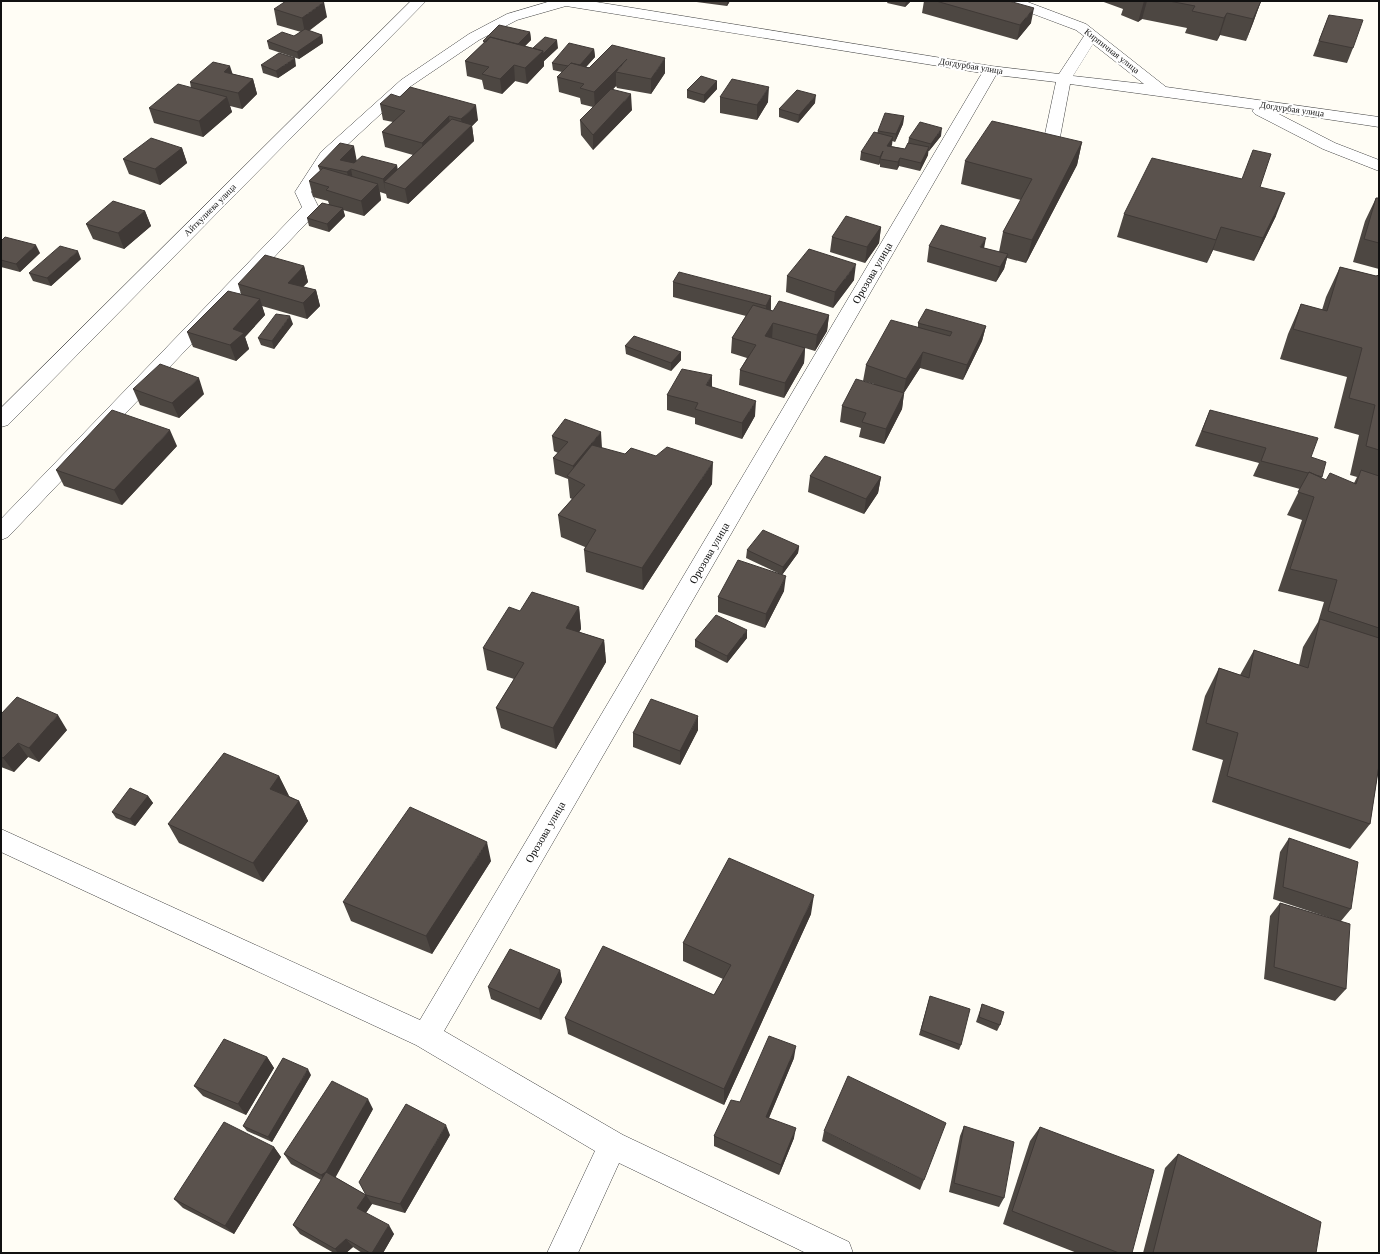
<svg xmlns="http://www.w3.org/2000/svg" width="1380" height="1254" viewBox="0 0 1380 1254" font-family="'Times New Roman',serif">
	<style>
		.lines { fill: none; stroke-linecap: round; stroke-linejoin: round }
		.minor-casing { stroke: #444; stroke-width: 1 }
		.minor { fill: #fff; fill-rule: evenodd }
		.wall { fill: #4d4742 }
		.shaded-wall { fill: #3f3936 }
		.building { fill: #5a524d; stroke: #3f3936 }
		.labels { text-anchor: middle; stroke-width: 4; stroke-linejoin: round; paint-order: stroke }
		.far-street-label { font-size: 9px; fill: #111; stroke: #fff }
		.street-label { font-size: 11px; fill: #111; stroke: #fff }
	</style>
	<rect width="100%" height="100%" fill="#fffdf5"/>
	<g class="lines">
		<g class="minor-casing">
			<path id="minor" d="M411,1H426L8,425L1,427V408Z
				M551,1H590L991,66L1059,74L1084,36L1076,30L1007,4L1005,1H1025L1086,24L1166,87L1379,117V127L1273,111L1335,143L1379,160V171L1323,149L1255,114L1252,111L1254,109L1070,84L1057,153L1055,156L1049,158L1043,156L1041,153L1056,82L996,75L444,1031L623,1135L849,1242L853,1253H806L619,1163L578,1253H547L595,1151L416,1045L1,852V829L420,1020L982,73L566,6L517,20L479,40L411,86L333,158L311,192L319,208L317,212L8,537L1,540V519L302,207L295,192L321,152L401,80L469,34L507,14ZM1093,44L1144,84L1073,76Z"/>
		</g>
		<use href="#minor" class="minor"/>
	</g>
	<path class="wall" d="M689,1H730L727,6Z
		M888,1H911L905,7L887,3Z
		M924,1H1009L1031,23L1017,40L922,13Z
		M1101,1H1261L1253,23L1246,41L1220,35L1217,41L1185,33L1187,28L1142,19L1138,22L1121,15L1123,9Z
		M274,9L327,17L309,31L322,35L323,43L299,59L269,49L267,41L294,36L301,32L277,25Z
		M1329,15L1353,48L1347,63L1313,56Z
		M530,32L531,40L525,46L533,48H558L544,61V66L527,84L515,81L502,94L484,89L482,80L467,76L465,61L484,43L483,41Z
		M594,49L595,57L586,67L665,73L651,94L617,88L616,86L613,89L632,110L593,150L581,135L580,120L593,107L581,104L580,98L559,92L557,77L562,72L553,70L552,63Z
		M261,65L296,66L278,78L263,73Z
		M233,74L253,79L257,94L242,109L230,106L232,112L203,137L154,123L149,108L191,88L190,82Z
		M717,81V89L704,103L687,98V90Z
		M720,97L768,102L757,120L720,113Z
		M815,103L798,123L779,117V109Z
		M380,104L478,120L472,126L474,141L408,204L387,198L386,194L380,192L381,200L364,216L343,210L345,216L329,232L309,226L307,218L329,204L328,201L313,197L309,181L320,171L318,166L357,161L398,169L413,155L385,147L382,132L393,122L383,120Z
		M904,116L903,124L895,142L892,141V145L891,146L905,149L908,143L909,138L941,136L929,151H928V155L920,171L899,166L897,170L880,167V163L879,165L860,160L861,152L877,133L878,131Z
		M1082,142L1077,165L1026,263L1007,258L1004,269L996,282L927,262L929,246L984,248L999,252L1003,232L1021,200L961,184L965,161Z
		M182,148L187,163L160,185L129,174L123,159Z
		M1376,198H1379V269L1353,262L1365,221Z
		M145,211L151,226L124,249L93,239L86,224Z
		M1124,214L1276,216L1254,261L1213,250L1207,263L1117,237Z
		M881,227L879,243L865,263L830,252L832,237Z
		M1,241L40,253L20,272L1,267Z
		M81,259L51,286L33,281L29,273Z
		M304,266L308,282L303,287L316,290L320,306L307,319L262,306L265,315L245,337L249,349L236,361L193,347L187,332L241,294L238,284Z
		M1340,267L1376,276L1379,275V765L1370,824L1350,849L1212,802L1223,760L1192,750L1205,696L1219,668L1240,675L1254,650L1299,665L1303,647L1318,622L1324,602L1278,591L1302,520L1287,515L1300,489L1253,476L1259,463L1195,446L1210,410L1311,457L1322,477L1321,478L1326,480L1354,483L1357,477L1350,475L1359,435L1334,428L1347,377L1280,359L1288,334L1301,304L1322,310L1326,297Z
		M787,276L854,280L833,308L786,292Z
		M673,282L771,296V310L773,311L829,315L827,331L815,351L805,348L804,363L784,398L739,385L740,370L747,358L731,353L732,338L746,316L673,297Z
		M918,323L986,326L982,341L963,380L920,368L904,393L902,409L884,444L859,437L861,428L840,422L842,406L874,384L863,381L866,365L918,327Z
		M293,324L274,349L261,345L258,338Z
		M625,346L681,352V360L671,371L626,354Z
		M712,387L755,416L742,439L695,424V418L667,410V395Z
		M133,389L204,394L179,418L140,405Z
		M552,436L602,448L712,484L643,590L586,572L584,550L585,547L561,537L558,515L572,499L570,498L568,479L555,474L553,458L558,453L554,451Z
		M177,446L122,505L64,486L56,470Z
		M810,476L881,477L878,493L864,514L808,492Z
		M799,546L798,553L782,575L746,558L747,550Z
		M784,591L765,628L718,612V597Z
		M579,607L581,629L579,632L604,640L606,662L556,749L501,728L496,708L514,679L487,670L483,648L520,611Z
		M747,638L727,663L695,647V640Z
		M1,714L67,730L39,762L28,757L14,772L1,767Z
		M698,730L680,765L633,747V733Z
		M279,776L289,796L299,801L308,821L263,882L179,843L168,824Z
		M148,796L153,803L135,826L116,818L112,812Z
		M1289,838L1351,909L1341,921L1346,989L1335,1001L1264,979L1270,916L1280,903L1336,920L1273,899L1280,852Z
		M491,861L432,954L351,921L343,902Z
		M811,914L724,1105L568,1034L565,1018L714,995L723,979L683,961V943Z
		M560,970L562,982L541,1020L491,999L488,987Z
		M930,996L961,1045L959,1050L919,1035Z
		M982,1004L1000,1025L997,1031L976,1022Z
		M267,1057L274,1068L246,1115L203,1096L194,1086Z
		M794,1058L769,1118L794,1138L779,1175L714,1146V1136L740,1102Z
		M311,1075L272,1142L247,1131L243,1126Z
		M373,1109L335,1177L366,1195L450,1135L405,1213L372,1204L366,1213L394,1234L383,1253H362L353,1247L346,1253H334L300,1234L293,1225L321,1180L291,1164L284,1154Z
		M964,1126L1004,1198L999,1207L949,1192L960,1136Z
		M1040,1127L1132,1253H1077L1003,1224L1030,1141Z
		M824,1131L924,1180L920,1190L822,1141Z
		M274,1147L281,1157L234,1234L183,1208L174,1199Z
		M1178,1154L1316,1253H1143L1165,1168Z"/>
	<path class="shaded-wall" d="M727,1H730L727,6Z
		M906,1H911L905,7Z
		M1144,1H1147L1142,19L1138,22Z
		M1261,1L1253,23L1246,41L1253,19Z
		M324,2L327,17L305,33L302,18Z
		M1034,8L1031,23L1017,40L1020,25Z
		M1227,13L1220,35L1217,41L1224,18Z
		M530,32L531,40L515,56L514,48Z
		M322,35L323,43L299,59L297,52Z
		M557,40L558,48L544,61V66L527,84L525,68L543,51Z
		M594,49L595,57L578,76V68Z
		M295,58L296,66L278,78L276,71Z
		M665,58V73L651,94V79Z
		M627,59L616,72V86L595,108L594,92Z
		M514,65L515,81L502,94L500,79Z
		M230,66L235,81L224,72Z
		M253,79L257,94L242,109L238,93Z
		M717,81V89L704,103V95Z
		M769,87L768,102L757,120V105Z
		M631,94L632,110L593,150V135Z
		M816,95L815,103L798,123L799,115Z
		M227,97L232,112L203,137L199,121Z
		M476,105L478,120L472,126L474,141L408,204L405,189L463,134L461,119Z
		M449,116L451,132L424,158L422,143Z
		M904,116L903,124L895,142L896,134Z
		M942,128L941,136L929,151L931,144Z
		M893,137L892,145L886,153L887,146Z
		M1082,142L1077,165L1026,263L1032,240Z
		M354,146L357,162L346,172L340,160Z
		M929,147L928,155L920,171L921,163Z
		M182,148L187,163L160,185L155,169Z
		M883,151L880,159V163L879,165L880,157Z
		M900,158L899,166L897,170L898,162Z
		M397,165L400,181L384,182L386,194L383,179Z
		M351,169L354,185L351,188L347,172Z
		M378,184L381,200L364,216L361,201Z
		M1285,193L1276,216L1254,261L1263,238Z
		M343,208L345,216L329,232L327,224Z
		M145,211L151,226L124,249L118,233Z
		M881,227L879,243L865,263L867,247Z
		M1221,227L1213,250L1207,263L1216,240Z
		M986,238L983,254L980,247Z
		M36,245L40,253L20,272L16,264Z
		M78,251L81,259L51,286L47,278Z
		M1008,254L1004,269L996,282L1000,267Z
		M856,264L854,280L833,308L835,292Z
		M304,266L308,282L292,298L288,283Z
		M316,290L320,306L307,319L303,303Z
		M771,296L770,312L765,321L766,306Z
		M260,299L265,315L245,337L249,349L236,361L230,345L233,329Z
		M829,315L827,331L815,351L817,335Z
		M290,316L293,324L274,349L272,341Z
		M773,323L772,339L765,336Z
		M986,326L982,341L963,380L967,365Z
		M805,348L804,363L784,398L785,383Z
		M681,352V360L671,371V363Z
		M923,352L920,368L903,394L906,379Z
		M712,375V391L706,385Z
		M199,378L204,394L179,418L172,403Z
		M904,393L902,409L884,444L886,429Z
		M756,401L755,416L742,439V423Z
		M170,430L177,446L122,505L114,490Z
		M601,432L602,448L574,479L573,466Z
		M713,462L712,484L643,590L642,568Z
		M881,477L878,493L864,514L866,499Z
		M799,546L798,553L782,575L783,567Z
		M786,576L784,591L765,628L766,614Z
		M579,607L581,629L569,649L566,628Z
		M747,630V638L727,663V656Z
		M604,640L606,662L556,749L553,728Z
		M58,715L67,730L39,762L29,748Z
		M698,716V730L680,765V751Z
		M18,743L28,757L14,772L3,758Z
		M279,776L289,796L270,789Z
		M148,796L153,803L135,826L130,819Z
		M299,801L308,821L263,882L253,863Z
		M487,842L491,861L432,954L426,936Z
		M814,895L811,914L724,1105V1089Z
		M560,970L562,982L541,1020L539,1009Z
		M796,1046L794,1058L765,1127L766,1117Z
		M267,1057L274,1068L246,1115L238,1104Z
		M308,1069L311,1075L272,1142L268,1137Z
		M368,1099L373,1109L333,1182L328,1184L321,1175Z
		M446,1125L450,1135L405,1213L400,1204Z
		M796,1128L794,1138L779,1175L781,1165Z
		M274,1147L281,1157L234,1234L225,1226Z
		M366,1195L372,1204L363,1217L357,1208Z
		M389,1225L394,1234L383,1253H372Z
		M346,1239L353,1247L346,1253H338L335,1249Z"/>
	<path class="building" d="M286,1H322L324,2L302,18L274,9Z
		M936,1H1009L1034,8L1020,25Z
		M1169,1H1261L1253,19L1227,13L1224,18L1192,11L1195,6Z
		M1329,15L1363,20L1353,48L1319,41Z
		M499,25L530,32L518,44L490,37L486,42L483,41Z
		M305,29L322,35L297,52L267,41L282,32L294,36Z
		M490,37L543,51L525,68L514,65L500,79L482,74L489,67L465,61Z
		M545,37L557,40L543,54V51L533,48Z
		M569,43L594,49L580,65L571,63L568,66L552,63Z
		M612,45L665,58L651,79L616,72L627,59L594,92L580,88L584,84L557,77L571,63L589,68Z
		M279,53L295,58L276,71L261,65Z
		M213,62L230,66L224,72L253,79L238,93L190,82Z
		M701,76L717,81L704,95L687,90Z
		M732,79L769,87L757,105L720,97Z
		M178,84L227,97L199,121L149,108Z
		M410,87L476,105L461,119L449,116L422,143L382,132L405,111L380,104L391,94L400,97Z
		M611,89L631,94L593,135L580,120Z
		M797,90L816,95L799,115L779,109Z
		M885,113L904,116L896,134L878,131Z
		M452,119L472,125L405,189L384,182Z
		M992,121L1082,142L1032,240L1003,232L1032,179L965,161Z
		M920,122L942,128L931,144L909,138Z
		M874,132L893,137L887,146L905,149L908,143L929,147L921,163L900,158L898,162L880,159L883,151L880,157L861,152Z
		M151,138L182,148L155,169L123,159Z
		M340,143L354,146L340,160L354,163L362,156L397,165L383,179L351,169L347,172L318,166Z
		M1253,150L1271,154L1260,187L1285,193L1263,238L1221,227L1216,240L1124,214L1152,158L1242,179Z
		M323,168L378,184L361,201L326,190L329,187L309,181Z
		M1376,198H1379V243L1364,239Z
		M113,201L145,211L118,233L86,224Z
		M322,203L343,208L327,224L307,218Z
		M846,216L881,227L867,247L832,237Z
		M941,225L986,238L980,247L1008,254L1000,267L929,246Z
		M5,237L36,245L16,264L1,260V241Z
		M60,246L78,251L47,278L29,273Z
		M809,249L856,264L835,292L787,276Z
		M265,255L304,266L288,283L316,290L303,303L238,284Z
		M1340,267L1376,276L1379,275V450L1366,446L1375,405L1349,398L1362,348L1293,329L1301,304L1327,311Z
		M679,272L771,296L766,306L673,282Z
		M228,291L260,299L233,329L244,333L230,345L187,332Z
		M779,301L829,315L817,335L773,323L765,336L805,348L785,383L740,370L756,345L732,338L753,305L773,311Z
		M926,309L986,326L967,365L923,352L906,379L866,365L891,320L950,336L952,332L918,323Z
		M276,314L290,316L272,341L258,338Z
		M634,336L681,352L671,363L625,346Z
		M160,364L199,378L172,403L133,389Z
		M682,369L712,375L706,385L756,401L742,423L695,409L698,403L667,395Z
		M856,379L904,393L886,429L862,422L866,413L842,406Z
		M112,410L170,430L114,490L56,470Z
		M1210,410L1318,438L1311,457L1326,462L1322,477L1316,475L1309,472L1308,473L1261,461L1266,448L1202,431Z
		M565,419L601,432L573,466L553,458L568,442L552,436Z
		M592,445L625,454L631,448L656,456L667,447L713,462L642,568L584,550L596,530L558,515L585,485L567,476Z
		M825,456L881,477L866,499L810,476Z
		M1361,470L1379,476V628L1328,611L1337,580L1290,569L1314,497L1298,492L1309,472L1326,480L1330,473L1356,484Z
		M763,530L799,546L783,567L747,550Z
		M738,560L786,576L766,614L718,597Z
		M532,592L579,607L566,628L604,640L553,728L496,708L524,663L483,648L509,607L520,611Z
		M716,615L747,630L727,656L695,640Z
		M1320,619L1379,638V765L1370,824L1227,776L1238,733L1206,723L1219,668L1249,678L1254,650L1308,668Z
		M17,697L58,715L29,748L18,743L3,758L1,757V714Z
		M651,699L698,716L680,751L633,733Z
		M224,753L279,776L270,789L299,801L253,863L168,824Z
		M130,788L148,796L130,819L112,812Z
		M410,807L487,842L426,936L343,902Z
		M1289,838L1358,862L1351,909L1283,887Z
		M729,858L814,895L724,1089L565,1018L603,946L714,995L731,965L683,943Z
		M1280,903L1350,924L1346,989L1274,967Z
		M510,949L560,970L539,1009L488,987Z
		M930,996L970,1009L961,1045L921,1030Z
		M982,1004L1004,1012L1000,1025L979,1017Z
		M769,1036L796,1046L766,1117L796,1128L781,1165L714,1136L731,1100L740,1102Z
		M224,1039L267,1057L238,1104L194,1086Z
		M283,1058L308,1069L268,1137L243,1126Z
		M848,1076L946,1123L924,1180L824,1131Z
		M332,1081L368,1099L326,1172L321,1175L284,1154Z
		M406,1104L446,1125L400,1204L366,1195L357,1208L389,1225L372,1253H370L346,1239L335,1249L293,1225L326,1172L366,1195L359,1182Z
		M224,1122L274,1147L225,1226L174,1199Z
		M964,1126L1014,1142L1004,1198L954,1183Z
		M1040,1127L1154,1170L1132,1253H1119L1012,1211Z
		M1178,1154L1321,1222L1316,1253H1153Z"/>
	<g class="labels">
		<g class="far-street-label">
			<text transform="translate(1112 51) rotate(38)" y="3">Кирпичная улица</text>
			<text transform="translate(971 66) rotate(9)" y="3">Догдурбая улица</text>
			<text transform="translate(1292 109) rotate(8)" y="3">Догдурбая улица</text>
			<text transform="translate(210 210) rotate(-45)" y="3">Айткулиева улица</text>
		</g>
		<g class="street-label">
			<text transform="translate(872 273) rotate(-60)" y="4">Орозова улица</text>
			<text transform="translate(709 553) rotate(-60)" y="4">Орозова улица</text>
			<text transform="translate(545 832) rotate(-60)" y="4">Орозова улица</text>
		</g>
	</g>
	<rect width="1380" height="1254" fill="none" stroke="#111111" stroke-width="4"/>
</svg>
